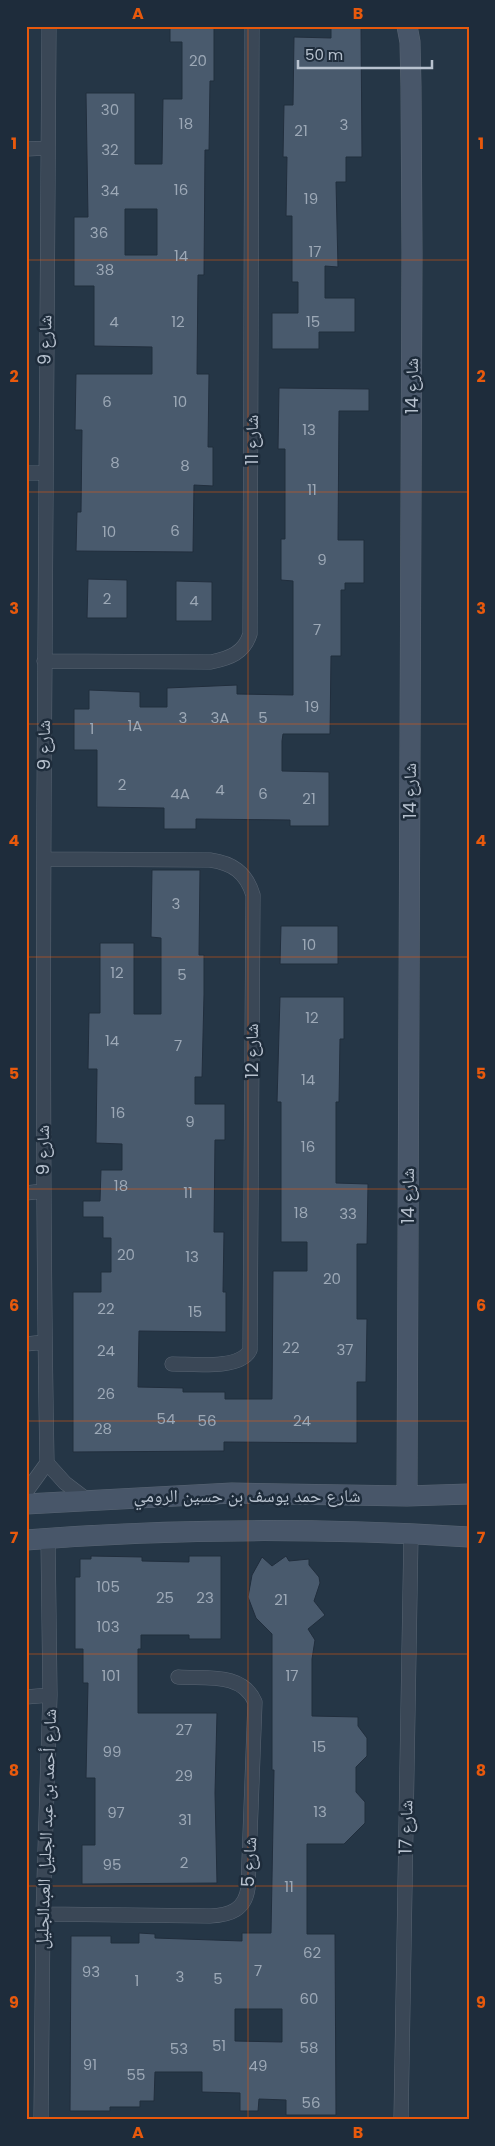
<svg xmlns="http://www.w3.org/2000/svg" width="495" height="2146" viewBox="0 0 495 2146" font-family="Poppins,'Noto Naskh Arabic',sans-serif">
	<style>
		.building { fill: #495a6d; stroke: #212e3d; fill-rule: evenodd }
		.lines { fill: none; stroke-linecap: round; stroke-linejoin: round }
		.street-casing { stroke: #596573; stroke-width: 15 }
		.secondary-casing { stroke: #596573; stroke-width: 21 }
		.street { stroke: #3a4756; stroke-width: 14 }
		.secondary { stroke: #485669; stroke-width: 20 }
		.grid { fill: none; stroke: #e8590c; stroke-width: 1; stroke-opacity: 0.55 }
		.labels { text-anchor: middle; stroke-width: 5; stroke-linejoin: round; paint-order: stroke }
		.number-label { font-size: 15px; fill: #9ca8b6 }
		.street-label { font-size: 18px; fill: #b8c2cf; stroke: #1e2c3b }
		.neatline { fill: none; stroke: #e8590c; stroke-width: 2 }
		.grid-label { font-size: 16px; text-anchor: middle; font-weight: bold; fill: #e8590c }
	</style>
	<rect width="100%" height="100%" fill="#253646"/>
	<path class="building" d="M170,26H214V81H210L209,150H205L204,275H198L197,374H209L208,447H213V486L194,485L193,552L76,551L77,512H81L82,430H75L76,374H152V347L94,346V286H74V217H88L86,93H135V164H162L163,99H182V42H170ZM125,209H157V255H125Z
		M331,26H361L362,157H346V182H336L338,267L325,266V298H355V332H319V349H272V313H298V282H292V216H286L287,157H283L284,105H293L294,37L331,38Z
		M279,388L369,389V411H339L338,540H364V583H345V590H341V656H331L330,734H283L282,741V771L329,772V826H290V820L196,819V829H164V808L97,807V750H74V709H89V690L140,692V707H167V688L237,685V694L293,695V581L281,580V539H285V449H278Z
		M88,579L127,580V618H87Z
		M176,581L212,582V621H176Z
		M152,870H200L199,955H204V995L202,1077H195V1104H225V1140H215L214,1232H224L223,1292H226V1332L139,1331L138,1387L183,1388V1392H225V1399H272L273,1271H307V1242H281V1102H277L280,997H344V1039H340L339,1102H336V1183L368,1184L367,1244H357V1319H367L366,1382H357V1443L224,1442V1451L73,1452V1292H101V1272H111V1238H103V1217H83V1201H100L101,1170H122V1144L96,1143L97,1069H88L89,1013H100V943H134V1014H161V938L151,937Z
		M281,926H338V964H280Z
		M91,1556L142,1557V1561L189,1562V1556H221V1639H189V1635H141V1649H138V1713H217L215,1793L217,1883L82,1884V1845H95V1778H86L88,1683H83V1649H75V1577H80V1559H91Z
		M286,1556L289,1561L309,1559V1565L319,1577L320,1583L314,1601L325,1615L308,1629L315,1640L312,1659V1716L358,1717V1726L367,1738V1756L356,1767V1792L365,1802V1823L344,1844H307V1934H335L336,2115H286V2100L259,2099L258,2111H240V2093L202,2092V2072H155L154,2101H140V2107H110V2111H70L71,1936H111V1943H139V1933L155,1934V1938L242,1941V1933H271L274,1770H272V1634L256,1618L248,1597L252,1575L262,1557L272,1566ZM235,2009H282V2042L235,2041Z"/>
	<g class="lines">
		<g class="street-casing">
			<path id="street" d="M26,149L47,148
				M26,473H44
				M44,661L211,662C230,658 244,653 250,634L252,26
				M44,859L210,860C232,863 246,872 253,895L250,1350C240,1370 193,1364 172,1364
				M26,1193L43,1191
				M26,1344L45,1342
				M47,1463C43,1244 43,1025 44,806C44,546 45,286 49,26
				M47,1463L65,1483L86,1499
				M26,1492L47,1463
				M26,1697L50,1695
				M43,1914L210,1916C230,1915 245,1910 248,1888L255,1702C242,1672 206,1679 178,1677
				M41,2120L43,1914L50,1695L48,1538
				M401,2120L411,1534"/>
		</g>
		<g class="secondary-casing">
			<path id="secondary" d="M407,1496L412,253L411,87L410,42L407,26
				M26,1504L232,1493L407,1496L469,1494
				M26,1540C174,1528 321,1528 469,1537"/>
		</g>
		<use href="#street" class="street"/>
		<use href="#secondary" class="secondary"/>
	</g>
	<path class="grid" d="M248,26V2120M26,260H469M26,492H469M26,724H469M26,957H469M26,1189H469M26,1421H469M26,1654H469M26,1886H469"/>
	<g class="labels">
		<g class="number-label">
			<text x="198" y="66">20</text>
			<text x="110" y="115">30</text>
			<text x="186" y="129">18</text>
			<text x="344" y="130">3</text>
			<text x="301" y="136">21</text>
			<text x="110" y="155">32</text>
			<text x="181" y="195">16</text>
			<text x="110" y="196">34</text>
			<text x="311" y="204">19</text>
			<text x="99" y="238">36</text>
			<text x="315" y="257">17</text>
			<text x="181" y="261">14</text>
			<text x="105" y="275">38</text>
			<text x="114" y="327">4</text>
			<text x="178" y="327">12</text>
			<text x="313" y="327">15</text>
			<text x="107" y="407">6</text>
			<text x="180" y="407">10</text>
			<text x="309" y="435">13</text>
			<text x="115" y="468">8</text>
			<text x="185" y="471">8</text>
			<text x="312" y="495">11</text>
			<text x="175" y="536">6</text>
			<text x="109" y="537">10</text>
			<text x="322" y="565">9</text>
			<text x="107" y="604">2</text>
			<text x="194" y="606">4</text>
			<text x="317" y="635">7</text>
			<text x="312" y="712">19</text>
			<text x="183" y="723">3</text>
			<text x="220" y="723">3A</text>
			<text x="263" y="723">5</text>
			<text x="135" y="731">1A</text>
			<text x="92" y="734">1</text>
			<text x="122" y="790">2</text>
			<text x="220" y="795">4</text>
			<text x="180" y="799">4A</text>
			<text x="263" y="799">6</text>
			<text x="309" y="804">21</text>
			<text x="176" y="909">3</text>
			<text x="309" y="950">10</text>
			<text x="117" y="978">12</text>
			<text x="182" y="980">5</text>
			<text x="312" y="1023">12</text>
			<text x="112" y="1046">14</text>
			<text x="178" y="1051">7</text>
			<text x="308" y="1085">14</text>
			<text x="118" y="1118">16</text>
			<text x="190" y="1127">9</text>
			<text x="308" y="1152">16</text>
			<text x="121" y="1191">18</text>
			<text x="188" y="1198">11</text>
			<text x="301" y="1218">18</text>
			<text x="348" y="1219">33</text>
			<text x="126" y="1260">20</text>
			<text x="192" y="1262">13</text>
			<text x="332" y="1284">20</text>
			<text x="106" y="1314">22</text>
			<text x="195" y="1317">15</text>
			<text x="291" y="1353">22</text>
			<text x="345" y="1355">37</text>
			<text x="106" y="1356">24</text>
			<text x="106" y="1399">26</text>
			<text x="166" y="1424">54</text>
			<text x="207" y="1426">56</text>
			<text x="302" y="1426">24</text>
			<text x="103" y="1434">28</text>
			<text x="108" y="1592">105</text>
			<text x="165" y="1603">25</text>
			<text x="205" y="1603">23</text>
			<text x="281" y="1605">21</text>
			<text x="108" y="1632">103</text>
			<text x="111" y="1681">101</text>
			<text x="292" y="1681">17</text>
			<text x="184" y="1735">27</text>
			<text x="319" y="1752">15</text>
			<text x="112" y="1757">99</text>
			<text x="184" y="1781">29</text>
			<text x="320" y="1817">13</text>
			<text x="116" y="1818">97</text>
			<text x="185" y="1825">31</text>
			<text x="184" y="1868">2</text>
			<text x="112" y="1870">95</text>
			<text x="289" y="1892">11</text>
			<text x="312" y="1958">62</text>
			<text x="258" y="1976">7</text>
			<text x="91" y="1977">93</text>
			<text x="180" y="1982">3</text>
			<text x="218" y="1984">5</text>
			<text x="137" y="1986">1</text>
			<text x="309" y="2004">60</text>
			<text x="219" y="2051">51</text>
			<text x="309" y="2053">58</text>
			<text x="179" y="2054">53</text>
			<text x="90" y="2070">91</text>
			<text x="258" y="2071">49</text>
			<text x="136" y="2080">55</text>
			<text x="311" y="2108">56</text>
		</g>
		<g class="street-label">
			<text transform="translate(45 340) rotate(-89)" y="6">شارع 9</text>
			<text transform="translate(412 386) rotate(-90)" y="6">شارع 14</text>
			<text transform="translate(252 440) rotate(-90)" y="6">شارع 11</text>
			<text transform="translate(44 745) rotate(-90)" y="6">شارع 9</text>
			<text transform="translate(410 791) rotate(-90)" y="6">شارع 14</text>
			<text transform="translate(252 1051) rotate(-90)" y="6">شارع 12</text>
			<text transform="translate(43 1150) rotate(-90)" y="6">شارع 9</text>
			<text transform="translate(408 1196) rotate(-90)" y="6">شارع 14</text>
			<text x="247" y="1502">شارع حمد يوسف بن حسين الرومي</text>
			<text transform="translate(406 1827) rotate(-89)" y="6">شارع 17</text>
			<text transform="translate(46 1829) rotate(-88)" y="6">شارع أحمد بن عبد الجليل العبدالجليل</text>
			<text transform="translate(249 1862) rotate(-87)" y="6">شارع 5</text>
		</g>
	</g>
	<rect width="495" height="2146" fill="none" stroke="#1e2c3b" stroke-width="55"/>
	<path d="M298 60v8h134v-8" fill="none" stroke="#b8c2cf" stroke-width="2.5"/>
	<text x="305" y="60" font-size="15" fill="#b8c2cf" stroke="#1e2c3b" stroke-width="4" paint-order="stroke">50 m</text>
	<rect x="28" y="28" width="440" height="2090" class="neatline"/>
	<g class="grid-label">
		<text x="138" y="19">A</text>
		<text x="358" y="19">B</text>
		<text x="14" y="149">1</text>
		<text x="481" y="149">1</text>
		<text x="14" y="382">2</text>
		<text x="481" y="382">2</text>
		<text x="14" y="614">3</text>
		<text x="481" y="614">3</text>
		<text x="14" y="846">4</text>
		<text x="481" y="846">4</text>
		<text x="14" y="1079">5</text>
		<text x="481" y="1079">5</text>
		<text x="14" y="1311">6</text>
		<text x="481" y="1311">6</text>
		<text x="14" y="1543">7</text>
		<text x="481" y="1543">7</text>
		<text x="14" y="1776">8</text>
		<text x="481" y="1776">8</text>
		<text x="14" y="2008">9</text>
		<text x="481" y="2008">9</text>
		<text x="138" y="2138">A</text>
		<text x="358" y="2138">B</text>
	</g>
</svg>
